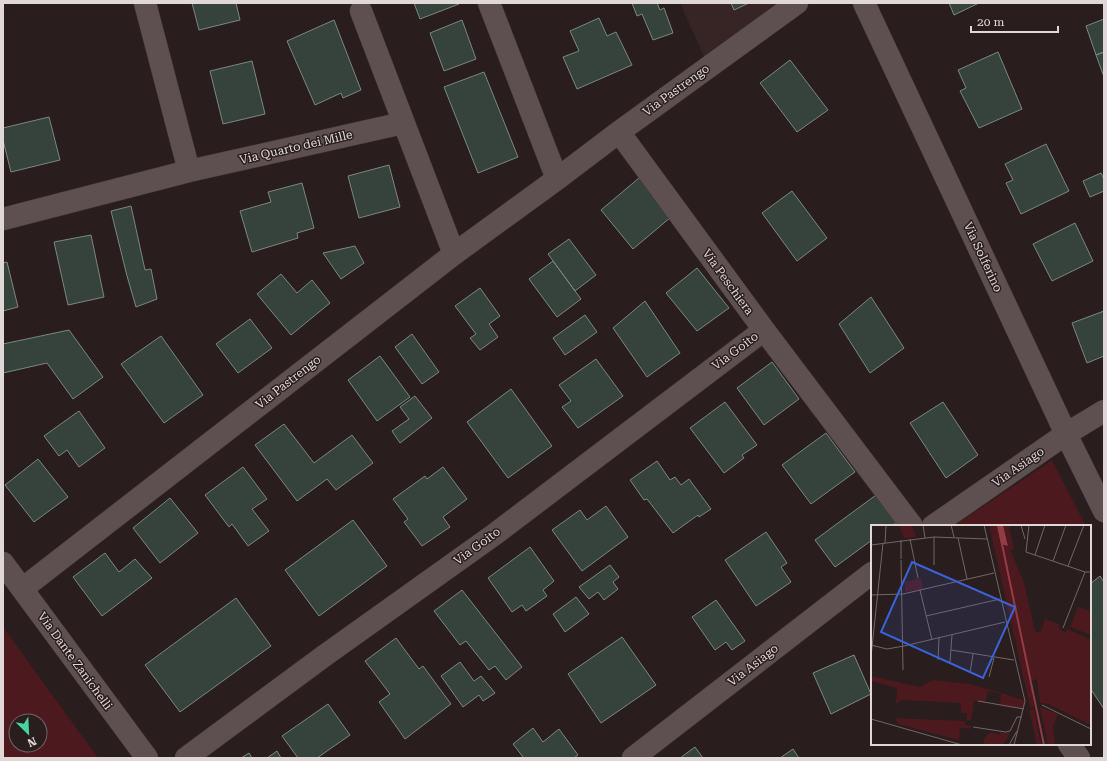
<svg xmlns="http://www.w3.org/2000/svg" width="1107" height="761" viewBox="0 0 1107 761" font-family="'Roboto Serif',serif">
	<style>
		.built { fill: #372526 }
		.green { fill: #4c191f; fill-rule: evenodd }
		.building { fill: #36423c; stroke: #7b8881 }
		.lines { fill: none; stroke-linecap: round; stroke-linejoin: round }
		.minor-casing { stroke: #433939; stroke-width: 23 }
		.minor { stroke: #5e5051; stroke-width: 22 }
		.labels { text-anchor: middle; stroke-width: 3; stroke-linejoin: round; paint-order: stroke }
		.street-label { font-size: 12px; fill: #e0d7d7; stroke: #291d1d }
		.inset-river { fill: none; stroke: #943b45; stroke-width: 2 }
		.inset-road { fill: none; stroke: #726767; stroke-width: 1 }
		.view { fill: #3a63d8; fill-opacity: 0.15; stroke: #3a63d8; stroke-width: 2 }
		.inset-edge { fill: none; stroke: #e0d7d7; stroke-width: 2 }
	</style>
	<rect width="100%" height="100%" fill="#291d1d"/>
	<path class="built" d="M680,3H783L705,59Z"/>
	<path class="green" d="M1052,460L1086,526H954Z
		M3,627L98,758H3ZM16,721H40V745H16Z"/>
	<path class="building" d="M192,3H236L240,20L199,30Z
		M414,3H458L459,4L420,19Z
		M632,3H657L660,10L664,8L673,33L653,40L642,14L637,16Z
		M731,3H749L734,10Z
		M949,3H979L954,15Z
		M599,18L607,36L616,32L632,65L577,89L563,57L579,51L570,31Z
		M1104,19V52L1096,55L1086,26Z
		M334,20L361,90L343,98L341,93L315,105L287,41Z
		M462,20L476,59L444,71L430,33Z
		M998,52L1022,109L979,128L960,91L966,88L958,70Z
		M1104,52V77L1096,55Z
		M790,60L828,110L797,132L760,83Z
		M252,61L265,114L223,124L210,71Z
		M484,72L518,157L478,173L444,87Z
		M49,117L60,160L11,172L3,140V128Z
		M1046,144L1069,191L1021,214L1006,183L1013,180L1005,164Z
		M389,165L400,207L359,218L348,176Z
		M1101,173L1104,179V191L1090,197L1083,181Z
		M639,178L671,217L633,249L601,210Z
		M302,183L314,228L297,233L298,238L252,252L240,211L271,202L268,192Z
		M792,191L827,238L797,261L762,213Z
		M131,206L145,270L151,269L157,299L136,307L127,276L111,211Z
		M1075,223L1093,261L1052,281L1033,244Z
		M91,235L104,297L68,305L54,242Z
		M569,239L596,275L575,291L548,254Z
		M355,246L364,263L341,279L323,253Z
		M553,261L581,299L557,317L529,279Z
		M7,262L18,307L3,311V263Z
		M697,268L729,308L697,331L666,293Z
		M281,274L297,293L312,280L330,303L291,335L257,294Z
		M480,288L500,316L489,324L498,337L480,350L470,338L476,334L455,306Z
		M871,297L904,348L870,373L839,324Z
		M645,301L680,353L647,377L613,328Z
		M1104,311V356L1087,363L1072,323Z
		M585,315L597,332L565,355L553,338Z
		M250,319L272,348L238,373L216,344Z
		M69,330L103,377L73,399L47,363L3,373V344Z
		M412,334L439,372L422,384L395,347Z
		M161,336L203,395L164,423L121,364Z
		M380,356L410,397L377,421L348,380Z
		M596,359L623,396L578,428L562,407L571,401L559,385Z
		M772,362L799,399L764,425L737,388Z
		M511,389L552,446L508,478L467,422Z
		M415,396L432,418L400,443L392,431L409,419L400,407Z
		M725,402L757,445L742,455L744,458L724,473L690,428Z
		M943,402L978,455L946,478L910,423Z
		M79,411L105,448L79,467L67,450L59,456L44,436Z
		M284,424L314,463L352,435L373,463L336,490L327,479L297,501L255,445Z
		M826,433L855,472L811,504L782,465Z
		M38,459L68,497L34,522L5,485Z
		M657,461L670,480L675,477L681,485L689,479L711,509L699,517L698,515L673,533L647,499L644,500L630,480Z
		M243,467L267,499L252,509L269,531L248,546L232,524L229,527L205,495Z
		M443,467L467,499L443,517L450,527L422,546L404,522L408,519L393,499L425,476L427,479Z
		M876,495L896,523L892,526H872V540L835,567L815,540Z
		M170,498L198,533L160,563L133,528Z
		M606,506L628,537L582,571L552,530L580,510L587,520Z
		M353,520L387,566L319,616L285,570Z
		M766,532L787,563L781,567L791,582L756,606L725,560Z
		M530,547L554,581L543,590L547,596L526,611L522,605L512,612L488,578Z
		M105,553L119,572L135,559L152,578L102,616L73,577Z
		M610,565L619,577L613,582L618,589L604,600L598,592L589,599L579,587Z
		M1100,576L1104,582V709L1090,688V584Z
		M462,590L522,667L506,680L495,666L489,670L466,641L460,645L434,611Z
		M576,597L589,614L565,632L553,614Z
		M236,598L271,646L180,712L145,665Z
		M716,600L745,641L732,650L726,642L715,650L692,617Z
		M622,637L656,685L601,723L568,674Z
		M396,638L419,669L423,666L451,704L405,739L379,702L390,694L365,661Z
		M854,655L871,694L831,714L813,673Z
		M460,662L474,681L481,676L495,693L483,701L479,695L463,707L441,676Z
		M328,704L350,735L317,758H298L282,736Z
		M533,728L543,742L559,729L578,755L574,758H521L523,757L513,744Z
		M695,747L703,758H680Z
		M793,749L799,758H780Z
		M277,751L281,758H267Z
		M249,753L252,758H241Z"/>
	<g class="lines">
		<g class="minor-casing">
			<path id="minor" d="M145,3L189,171
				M489,3L557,179
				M864,3L1066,434L1104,511
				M361,11L454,254
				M619,132L764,330L912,526
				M3,219L189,171L403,123
				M933,526L1066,434L1104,411
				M3,563L147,758
				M22,589L454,254L557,179L619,132L797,3
				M1069,744L1079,758
				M186,758L324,656L495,534L764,330
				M633,758L872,573"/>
		</g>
		<use href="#minor" class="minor"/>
	</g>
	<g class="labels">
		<g class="street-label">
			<text transform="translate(676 90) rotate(-36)" y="4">Via Pastrengo</text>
			<text transform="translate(296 147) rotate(-13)" y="4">Via Quarto dei Mille</text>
			<text transform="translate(983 257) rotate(65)" y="4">Via Solferino</text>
			<text transform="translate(728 282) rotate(54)" y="4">Via Peschiera</text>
			<text transform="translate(735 351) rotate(-37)" y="4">Via Goito</text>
			<text transform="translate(288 382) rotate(-38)" y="4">Via Pastrengo</text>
			<text transform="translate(1018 467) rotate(-35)" y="4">Via Asiago</text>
			<text transform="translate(477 546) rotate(-36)" y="4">Via Goito</text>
			<text transform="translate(75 661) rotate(54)" y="4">Via Dante Zanichelli</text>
			<text transform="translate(753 665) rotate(-38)" y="4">Via Asiago</text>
		</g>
	</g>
	<g transform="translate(871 525)">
		<rect width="220" height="220" fill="#291d1d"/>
		<path d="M28,0H41L45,12L33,13ZM118,0H126L130,19H137L132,0H138L143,25L139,24L153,58L164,106L169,108L174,94L188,99L189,105L195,107L197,104L220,115V200L177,179L169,178L166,154L160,156L163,182H159ZM50,53L52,64L34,67V57ZM207,82L220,87V110L199,102ZM0,151L48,162L62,155L99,159L154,175L153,184L129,181L130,169L117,166L114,178L103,176L100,195H96V188H90V178L31,175L25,179L26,163L0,156ZM169,182L187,189L182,202L184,220H177ZM163,184L170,220H166L158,185ZM24,193L94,196V200L100,201V204L89,203L88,215L27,199ZM120,207L128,210L129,207L139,208L132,220H113V213Z" fill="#4c191f"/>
		<path d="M126,0H132L137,21L130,19Z" fill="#943b45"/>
		<path class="inset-river" d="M127,0L173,220"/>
		<path class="inset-road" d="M52,0L54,13M80,0L83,12M113,0L154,176L143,220M150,0L154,14M158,0L155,27L214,47M63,12V40M87,13L96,54M39,14L47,53M30,15V34M14,18L15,0M0,20L63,12L116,14M164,30L174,0M30,35L32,145M182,36L195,0M197,41L213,0M49,65L61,115M0,70L32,69L123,48M55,91L129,74M192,103L214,47H220M0,120L16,124L33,121L134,97M80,125L143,135M0,132L12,18M67,135L68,113M79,137L81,110M99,148L102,129M118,152L123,133M107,176L153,184M171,180L220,204M0,194L91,220M102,202L135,207L139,206L146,192H151M138,220L146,206"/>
		<path class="view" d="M41,37L144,82L112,153L10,107Z"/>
		<rect width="220" height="220" class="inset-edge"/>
	</g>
	<rect width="1107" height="761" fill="none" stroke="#e0d7d7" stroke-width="8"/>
	<g transform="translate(28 733) rotate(156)"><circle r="19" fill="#291d1d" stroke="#726767"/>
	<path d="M0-3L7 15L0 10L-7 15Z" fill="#48d49d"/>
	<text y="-6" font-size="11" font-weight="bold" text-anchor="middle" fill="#e0d7d7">N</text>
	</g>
	<path d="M971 26v6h87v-6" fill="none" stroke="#e0d7d7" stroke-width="2"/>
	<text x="977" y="26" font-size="12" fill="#e0d7d7" stroke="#291d1d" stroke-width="3" paint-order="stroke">20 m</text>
</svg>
